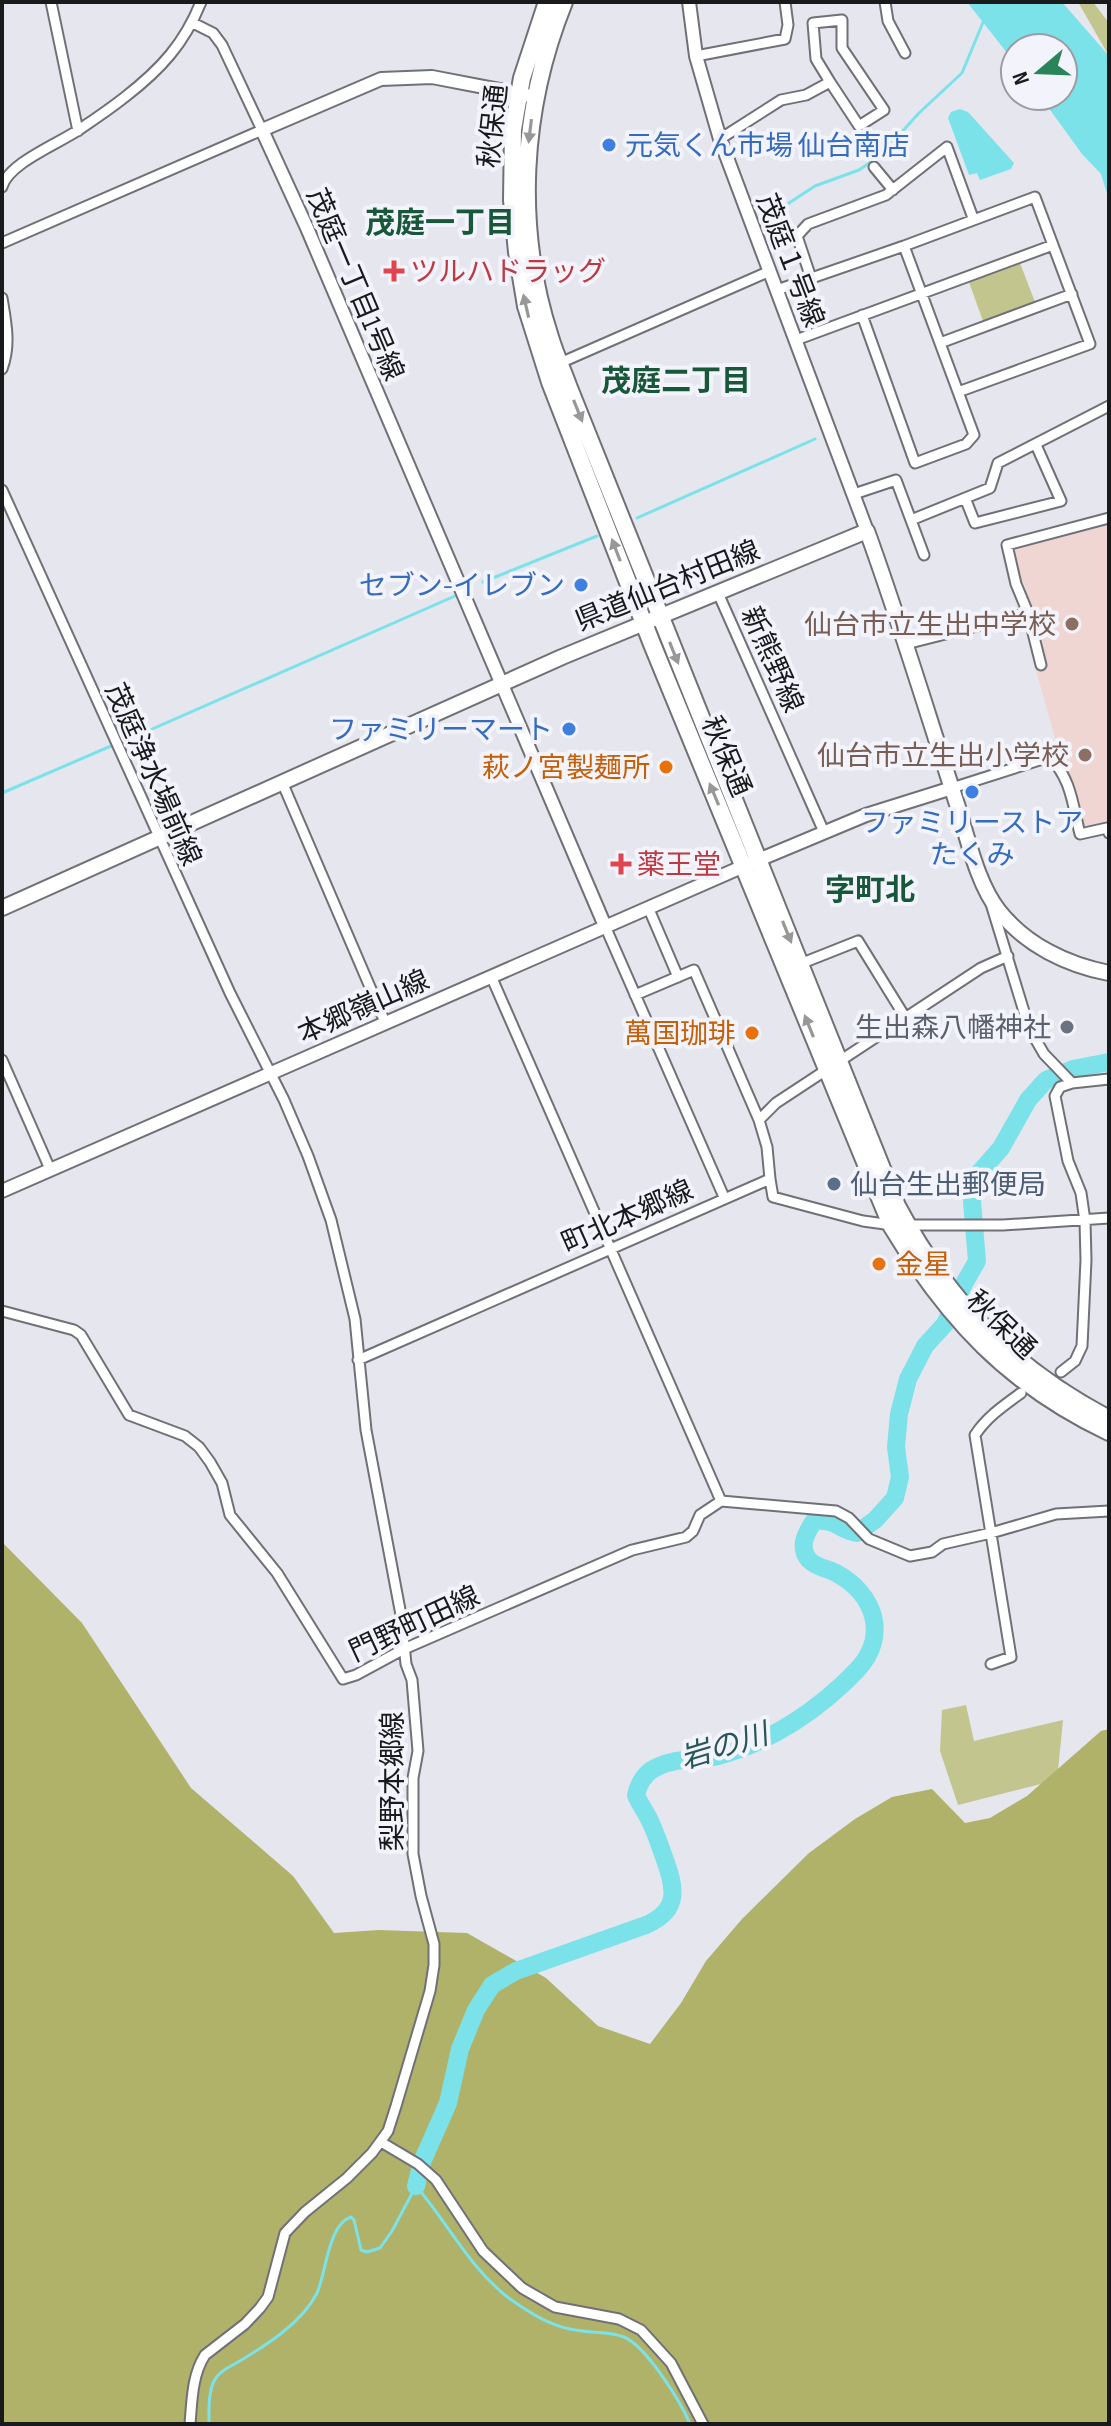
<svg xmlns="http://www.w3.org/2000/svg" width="1111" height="2426" viewBox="0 0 1111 2426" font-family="'Sofia Sans Condensed','Noto Sans JP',sans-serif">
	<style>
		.education { fill: #f0d6d2 }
		.green { fill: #c3c58e }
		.forest { fill: #afb268 }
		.water { fill: #7ce2e9 }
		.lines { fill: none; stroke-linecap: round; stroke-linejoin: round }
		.stream { stroke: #7ce2e9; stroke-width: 3 }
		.river { stroke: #7ce2e9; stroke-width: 18 }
		.minor-casing { stroke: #707177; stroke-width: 13 }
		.tertiary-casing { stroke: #707177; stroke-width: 16 }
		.primary-casing { stroke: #707177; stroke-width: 18 }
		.trunk-casing { stroke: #707177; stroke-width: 20 }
		.minor { stroke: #fff; stroke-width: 9 }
		.tertiary { stroke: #fff; stroke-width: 12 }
		.primary { stroke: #fff; stroke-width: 14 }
		.trunk { stroke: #fff; stroke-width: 16 }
		.oneway { fill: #989899 }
		.shop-dot { fill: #3f7fe0; stroke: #f3f3fb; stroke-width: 3 }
		.health-dot { fill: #e0444e; stroke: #f3f3fb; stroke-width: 3 }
		.education-dot { fill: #8d6e63; stroke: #f3f3fb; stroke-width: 3 }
		.food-dot { fill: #e8710a; stroke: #f3f3fb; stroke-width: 3 }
		.worship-dot { fill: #6b7280; stroke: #f3f3fb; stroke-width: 3 }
		.service-dot { fill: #5c6f8a; stroke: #f3f3fb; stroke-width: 3 }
		.labels { text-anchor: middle; stroke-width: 8; stroke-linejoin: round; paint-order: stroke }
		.street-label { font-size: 28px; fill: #191a1c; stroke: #f3f3fb }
		.shop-label { font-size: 28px; fill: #366cbe; stroke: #f3f3fb; text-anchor: end }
		.health-label { font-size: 28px; fill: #be3a42; stroke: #f3f3fb; text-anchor: start }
		.education-label { font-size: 28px; fill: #785e54; stroke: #f3f3fb; text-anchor: end }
		.food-label { font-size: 28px; fill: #c56008; stroke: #f3f3fb; text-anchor: end }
		.worship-label { font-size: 28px; fill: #5b616d; stroke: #f3f3fb; text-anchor: end }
		.service-label { font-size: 28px; fill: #4e5e75; stroke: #f3f3fb; text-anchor: start }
		.neighbourhood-label { font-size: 30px; font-weight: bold; fill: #19573a; stroke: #f3f3fb }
		.water-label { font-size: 30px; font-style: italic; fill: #285659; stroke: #f3f3fb }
	</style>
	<rect width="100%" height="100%" fill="#e5e6ee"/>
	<path class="education" d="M1109,521V823L1089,828L1081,823L1065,762L1058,748L1035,667L1045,664L1024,583H1020L1010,548Z"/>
	<path class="green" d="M1078,2H1093L1109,23V56Z
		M1020,263L1035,302L983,321L969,282Z
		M966,1705L974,1741L1063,1720L1057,1780L958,1805L940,1751L942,1710Z"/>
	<path class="forest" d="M2,1542L82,1623L191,1788L293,1876L334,1933L379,1930L467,1933L546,1978L598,2026L650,2044L681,2003L706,1961L742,1919L809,1853L855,1819L892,1797L932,1789L965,1823L990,1818L1027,1796L1101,1731L1109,1729V2424H2Z"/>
	<path class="water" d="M967,2H1062L1109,56V200L1101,174L1082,154L1040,96H1063V48H1015V63Z
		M960,109L968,112L1014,163L1011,169L980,180L977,173L969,175L948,118L951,112Z"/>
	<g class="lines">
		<path class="stream" d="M763,220L815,186L859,170L881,155L919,113L962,73L984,20
			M637,518L815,439
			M483,582L597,536
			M125,741L455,596
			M2,793L111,746
			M209,2424C209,2410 208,2394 214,2381C219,2371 228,2368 238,2362C265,2346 302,2323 317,2293C326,2274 328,2224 351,2217L354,2220L361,2250L367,2252L380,2248L392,2231L416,2186C448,2223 470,2269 510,2299C533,2315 553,2328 582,2331C595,2333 611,2332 624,2337C646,2346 681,2402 690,2424"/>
		<path class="river" d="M416,2186L422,2162L448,2103L460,2049L476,2010L492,1985L516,1971L646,1925C681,1910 675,1887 664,1857C659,1844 655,1830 648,1817C644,1809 639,1803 636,1795C639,1782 646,1772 657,1767C677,1757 697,1761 718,1756C771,1742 820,1709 857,1670C889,1636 875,1594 836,1573C827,1568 817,1568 809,1560C798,1547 806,1533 814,1521C837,1519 837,1529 857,1533L875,1520L895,1498L900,1477L896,1447L899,1414L908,1379L925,1346L945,1324L965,1282L977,1261L972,1202L973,1189L980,1172L1001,1148L1028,1100L1046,1080L1073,1069L1109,1062"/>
		<g class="minor-casing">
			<path id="minor" d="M51,2L78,131
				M885,2L888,21L905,53
				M696,56L785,39L788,25L785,2
				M720,139L781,100L806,95L830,82L816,59L813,23L842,20V48L884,110L859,126L830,82
				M874,167L893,190
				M2,187C8,163 60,143 80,129C95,119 111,108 125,97C161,69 184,44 201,2
				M2,243L262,130L222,45L213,33L193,23
				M811,278L797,236L808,224L886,195L947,147L973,218
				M777,290L904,246L1035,197L1090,344L958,392
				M2,298C6,322 11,345 2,369
				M862,315L915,463L966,444L974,435L904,246
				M796,340L1053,245
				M940,343L1072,294
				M560,363L770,271
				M2,490L230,993L284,1100L308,1156L331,1220L355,1319L366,1430L401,1615L406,1664L412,1680L418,1751L413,1778V1854L421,1896L434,1944V1965L430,1991L396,2106L388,2131L372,2153L347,2178L305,2212L285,2233L268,2297L260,2308L245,2324L205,2355C192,2375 192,2401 190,2424
				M854,494L896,480L924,555
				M965,498L975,523L1061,501L1036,445
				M911,520L990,488L998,463L1109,406
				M718,593L824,832
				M906,644L1028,613
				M1041,665L1028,613L1016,584L1007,545L1109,518
				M282,782L385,1022
				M952,788L1049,757C1071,777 1073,806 1080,834L1107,828L1109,833
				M648,907L678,977
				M992,907L1029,1028L1044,1054L1072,1083L1109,1079
				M605,926L724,1197
				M800,964L858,941L905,1017
				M491,976L721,1501
				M635,995L694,970L759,1120
				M2,1060L50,1169
				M770,1179L773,1197L863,1221L892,1225
				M907,1225H1003L1109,1218
				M2,1311L74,1330L81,1335L129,1415L185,1436L199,1447L210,1462L222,1483L230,1515L277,1573L343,1679L356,1675L404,1649L632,1550L686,1537L693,1531L700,1515L721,1501L836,1511L849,1518L869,1539L910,1556L932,1552L943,1544L991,1533L1056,1514L1109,1511
				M358,1360L770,1179L767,1147L759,1120L776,1103L981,968L1008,956
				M1061,1372L1075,1361L1082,1346L1086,1260L1085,1221L1081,1193L1068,1161L1055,1096L1060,1087L1072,1083
				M991,1664L1011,1657L975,1435C987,1417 1003,1406 1021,1393
				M381,2142L418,2164L436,2180L483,2251L522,2288L555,2307L619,2319L641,2330L671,2363L703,2424"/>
		</g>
		<g class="tertiary-casing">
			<path id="tertiary" d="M689,2L696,56L720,139L867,531
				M536,97L432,77L381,79L262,130L307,228L605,926
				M2,1191L744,866L866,815L952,788"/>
		</g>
		<g class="primary-casing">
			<path id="primary" d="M2,908L562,657L867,531C899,619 926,709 955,798C967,834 976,882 999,911C1026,945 1067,965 1109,973"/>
		</g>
		<g class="trunk-casing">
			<path id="trunk" d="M547,2L522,78L513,129L512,200L517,252L526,306L550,382L652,644L891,1225C948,1319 1008,1384 1109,1432
				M564,2C521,109 514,227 550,337C555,354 563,371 569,388L897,1206C948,1302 1012,1368 1109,1419"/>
		</g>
		<use href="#minor" class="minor"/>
		<use href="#tertiary" class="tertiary"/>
		<use href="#primary" class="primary"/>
		<use href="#trunk" class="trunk"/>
	</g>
	<defs><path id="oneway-solid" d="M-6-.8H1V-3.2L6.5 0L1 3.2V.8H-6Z" transform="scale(2)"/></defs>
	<g class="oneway">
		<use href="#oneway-solid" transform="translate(530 131) rotate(97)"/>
		<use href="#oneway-solid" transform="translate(526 306) rotate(-103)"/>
		<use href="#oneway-solid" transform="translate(578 411) rotate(68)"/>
		<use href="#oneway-solid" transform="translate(616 550) rotate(-111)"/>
		<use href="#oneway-solid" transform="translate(674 653) rotate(68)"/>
		<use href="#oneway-solid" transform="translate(714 794) rotate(-113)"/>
		<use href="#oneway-solid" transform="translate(787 932) rotate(68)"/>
		<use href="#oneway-solid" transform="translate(809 1026) rotate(-112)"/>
	</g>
	<g class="shop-dot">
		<circle cx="609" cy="145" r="8"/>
		<circle cx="581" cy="585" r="8"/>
		<circle cx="569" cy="729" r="8"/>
		<circle cx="972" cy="792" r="8"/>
	</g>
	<g class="health-dot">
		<path d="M390 259h8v8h8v8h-8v8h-8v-8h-8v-8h8z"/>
		<path d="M617 852h8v8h8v8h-8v8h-8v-8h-8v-8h8z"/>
	</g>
	<g class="education-dot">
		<circle cx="1072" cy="624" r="8"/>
		<circle cx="1085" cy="755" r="8"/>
	</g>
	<g class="food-dot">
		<circle cx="666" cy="767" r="8"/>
		<circle cx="752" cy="1033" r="8"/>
		<circle cx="879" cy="1264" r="8"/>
	</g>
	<circle class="worship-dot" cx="1067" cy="1027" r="8"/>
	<circle class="service-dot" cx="834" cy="1184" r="8"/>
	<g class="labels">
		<g class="street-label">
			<text transform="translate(492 126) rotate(-84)" y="10">秋保通</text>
			<text transform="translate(791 260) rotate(69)" y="10">茂庭１号線</text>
			<text transform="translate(356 284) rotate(67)" y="10">茂庭一丁目1号線</text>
			<text transform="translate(667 585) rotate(-22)" y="10">県道仙台村田線</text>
			<text transform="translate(773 659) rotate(66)" y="10">新熊野線</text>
			<text transform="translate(727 756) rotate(67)" y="10">秋保通</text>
			<text transform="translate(154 774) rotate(66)" y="10">茂庭浄水場前線</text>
			<text transform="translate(363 1006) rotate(-24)" y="10">本郷嶺山線</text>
			<text transform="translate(627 1216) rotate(-24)" y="10">町北本郷線</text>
			<text transform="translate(1002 1324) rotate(44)" y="10">秋保通</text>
			<text transform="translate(414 1623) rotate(-25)" y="10">門野町田線</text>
			<text transform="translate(392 1781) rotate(-90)" y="10">梨野本郷線</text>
		</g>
		<g class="shop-label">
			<text x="625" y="155" text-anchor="start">元気くん市場 仙台南店</text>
			<text x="565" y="595">セブン-イレブン</text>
			<text x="553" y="739">ファミリーマート</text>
			<text x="972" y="832" text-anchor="middle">ファミリーストア<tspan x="972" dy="32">たくみ</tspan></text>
		</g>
		<g class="health-label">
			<text x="410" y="281">ツルハドラッグ</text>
			<text x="637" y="874">薬王堂</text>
		</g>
		<g class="education-label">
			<text x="1056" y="634">仙台市立生出中学校</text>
			<text x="1069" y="765">仙台市立生出小学校</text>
		</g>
		<g class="food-label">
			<text x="650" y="777">萩ノ宮製麺所</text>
			<text x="736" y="1043">萬国珈琲</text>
			<text x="895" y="1274" text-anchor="start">金星</text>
		</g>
		<g class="worship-label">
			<text x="1051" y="1037">生出森八幡神社</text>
		</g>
		<g class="service-label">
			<text x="850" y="1194">仙台生出郵便局</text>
		</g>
		<g class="neighbourhood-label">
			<text x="440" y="233">茂庭一丁目</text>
			<text x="676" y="391">茂庭二丁目</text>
			<text x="870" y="900">字町北</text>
		</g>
		<g class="water-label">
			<text transform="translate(724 1746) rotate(-17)" y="10">岩の川</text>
		</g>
	</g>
	<rect width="1111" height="2426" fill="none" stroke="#191a1c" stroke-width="8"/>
	<g transform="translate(1039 72) rotate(251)"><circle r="38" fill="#f3f3fb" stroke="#9c9ca2" stroke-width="2"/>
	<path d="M0-6L14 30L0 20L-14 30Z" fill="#29845a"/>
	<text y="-12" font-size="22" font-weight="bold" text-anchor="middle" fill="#191a1c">N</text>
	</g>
</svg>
